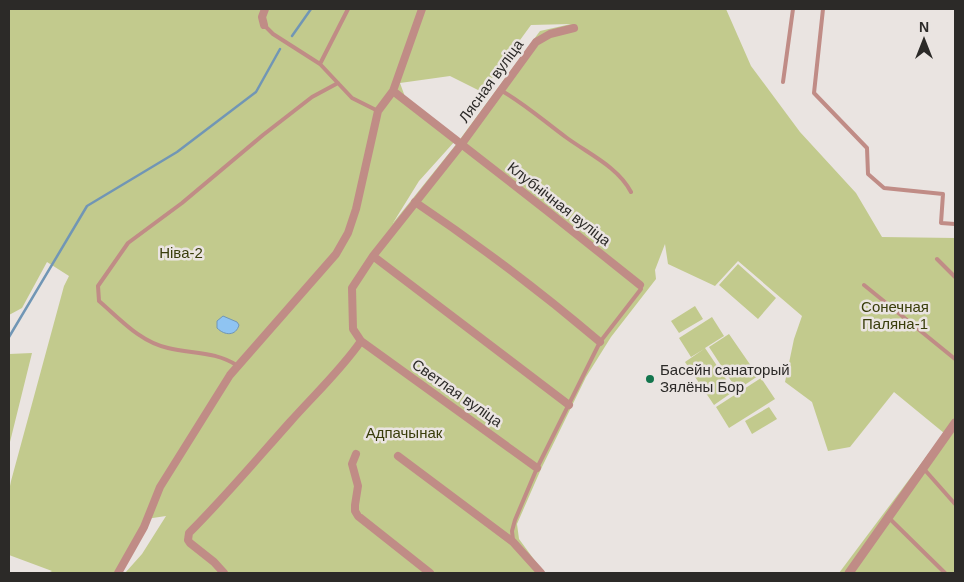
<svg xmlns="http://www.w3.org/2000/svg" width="964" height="582" viewBox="0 0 964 582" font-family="Arial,sans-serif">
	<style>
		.green { fill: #c2ca8d; fill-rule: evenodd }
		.water { fill: #8fc4f2; stroke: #7196b5 }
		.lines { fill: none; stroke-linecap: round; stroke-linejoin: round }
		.stream { stroke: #7196b5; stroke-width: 2.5 }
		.service { stroke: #c08c86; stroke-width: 4 }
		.minor { stroke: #c08c86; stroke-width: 8 }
		.tertiary { stroke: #c08c86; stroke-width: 9 }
		.poi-dot { fill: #13754d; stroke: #eae4e1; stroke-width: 2 }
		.labels { text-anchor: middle; stroke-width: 5; stroke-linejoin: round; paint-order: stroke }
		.street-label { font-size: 15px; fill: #2c2a28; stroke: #eae4e1 }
		.park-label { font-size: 15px; fill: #393d0b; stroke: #eae4e1 }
		.poi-label { font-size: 15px; fill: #2c2a28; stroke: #eae4e1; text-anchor: start }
	</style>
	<rect width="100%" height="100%" fill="#eae4e1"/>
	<path class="green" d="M9,9H726L751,66L800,132L856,193L882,237L955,238V573H839L944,433L894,392L850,447L828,451L812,402L785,382L794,339L802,316L738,261L715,286L668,264L665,244L655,270L656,279L611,337L586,377L541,469L517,524L519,539L544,573H125L142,554L166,516L146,519L116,573H48L52,571L9,555V491L11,481L64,286L69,276L47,262L22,308L9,315ZM571,24L540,31L458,142L393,223L419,181L455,141L408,105L400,83L450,76L482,92L531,25Z
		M738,264L776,298L758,319L719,285Z
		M695,306L703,319L679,333L671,321Z
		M712,317L724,336L705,348L734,391L714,405L685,362L704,349L691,357L679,338Z
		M729,334L758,376L737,390L709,347Z
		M32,353L9,446V354Z
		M761,378L775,399L729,428L716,407Z
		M769,407L777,419L752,434L745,421Z"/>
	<path class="water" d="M223,316L237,322L239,325C236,336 225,336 217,328V321Z"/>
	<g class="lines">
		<path class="stream" d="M292,36L311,9
			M9,337L87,206L177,152L256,92L280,49"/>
		<path class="service" d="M823,9L814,93L867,148L868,174L884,188L943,194L941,223L955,224
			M264,25L273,34L320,64L352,98L378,111
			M320,64L348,9
			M783,82L793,9
			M502,91C525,104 545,122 567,138C589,154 618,167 631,192
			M937,259L955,277
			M864,285L955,359
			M238,366C215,351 193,354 168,348C140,342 120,319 99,301L98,286L128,243L182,203L263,135L312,97L338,83
			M924,469L955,504
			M889,518L945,573
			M513,540L512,531L515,520L537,468L600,342L641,289L640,286"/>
		<path class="minor" d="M264,25L262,17L265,9
			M393,91L546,210L640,285
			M415,202C479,245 541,292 600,342
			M373,256L569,405
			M356,454L352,464L358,486L355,505V511L358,516L430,573
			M398,456L513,542L541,573
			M537,468L361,341L353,329L352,288L373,256L461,145L536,42L550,34L574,28
			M118,573L144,527L160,487L230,375L336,254L348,233L356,209L378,111L393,91L422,9
			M224,573L214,562L190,543L188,540L189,533C225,497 257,459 290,422C314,395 341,370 361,341"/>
		<path class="tertiary" d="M849,573L955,423"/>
	</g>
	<circle class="poi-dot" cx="650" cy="379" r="5"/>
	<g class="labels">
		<g class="street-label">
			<text transform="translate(491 81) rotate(-54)" y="5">Лясная вуліца</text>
			<text transform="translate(559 204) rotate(38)" y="5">Клубнічная вуліца</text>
			<text transform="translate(457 393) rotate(35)" y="5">Светлая вуліца</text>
		</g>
		<g class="park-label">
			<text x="181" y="258">Ніва-2</text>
			<text x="895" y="312">Сонечная<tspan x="895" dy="17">Паляна-1</tspan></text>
			<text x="404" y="438">Адпачынак</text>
		</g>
		<g class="poi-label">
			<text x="660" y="375">Басейн санаторый<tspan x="660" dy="17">Зялёны Бор</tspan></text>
		</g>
	</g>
	<rect width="964" height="582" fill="none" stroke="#2c2a28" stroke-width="20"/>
	<g transform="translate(924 40)" stroke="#eae4e1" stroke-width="4" paint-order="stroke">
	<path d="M0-4L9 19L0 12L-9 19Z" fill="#2c2a28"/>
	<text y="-8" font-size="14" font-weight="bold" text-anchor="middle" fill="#2c2a28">N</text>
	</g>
</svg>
